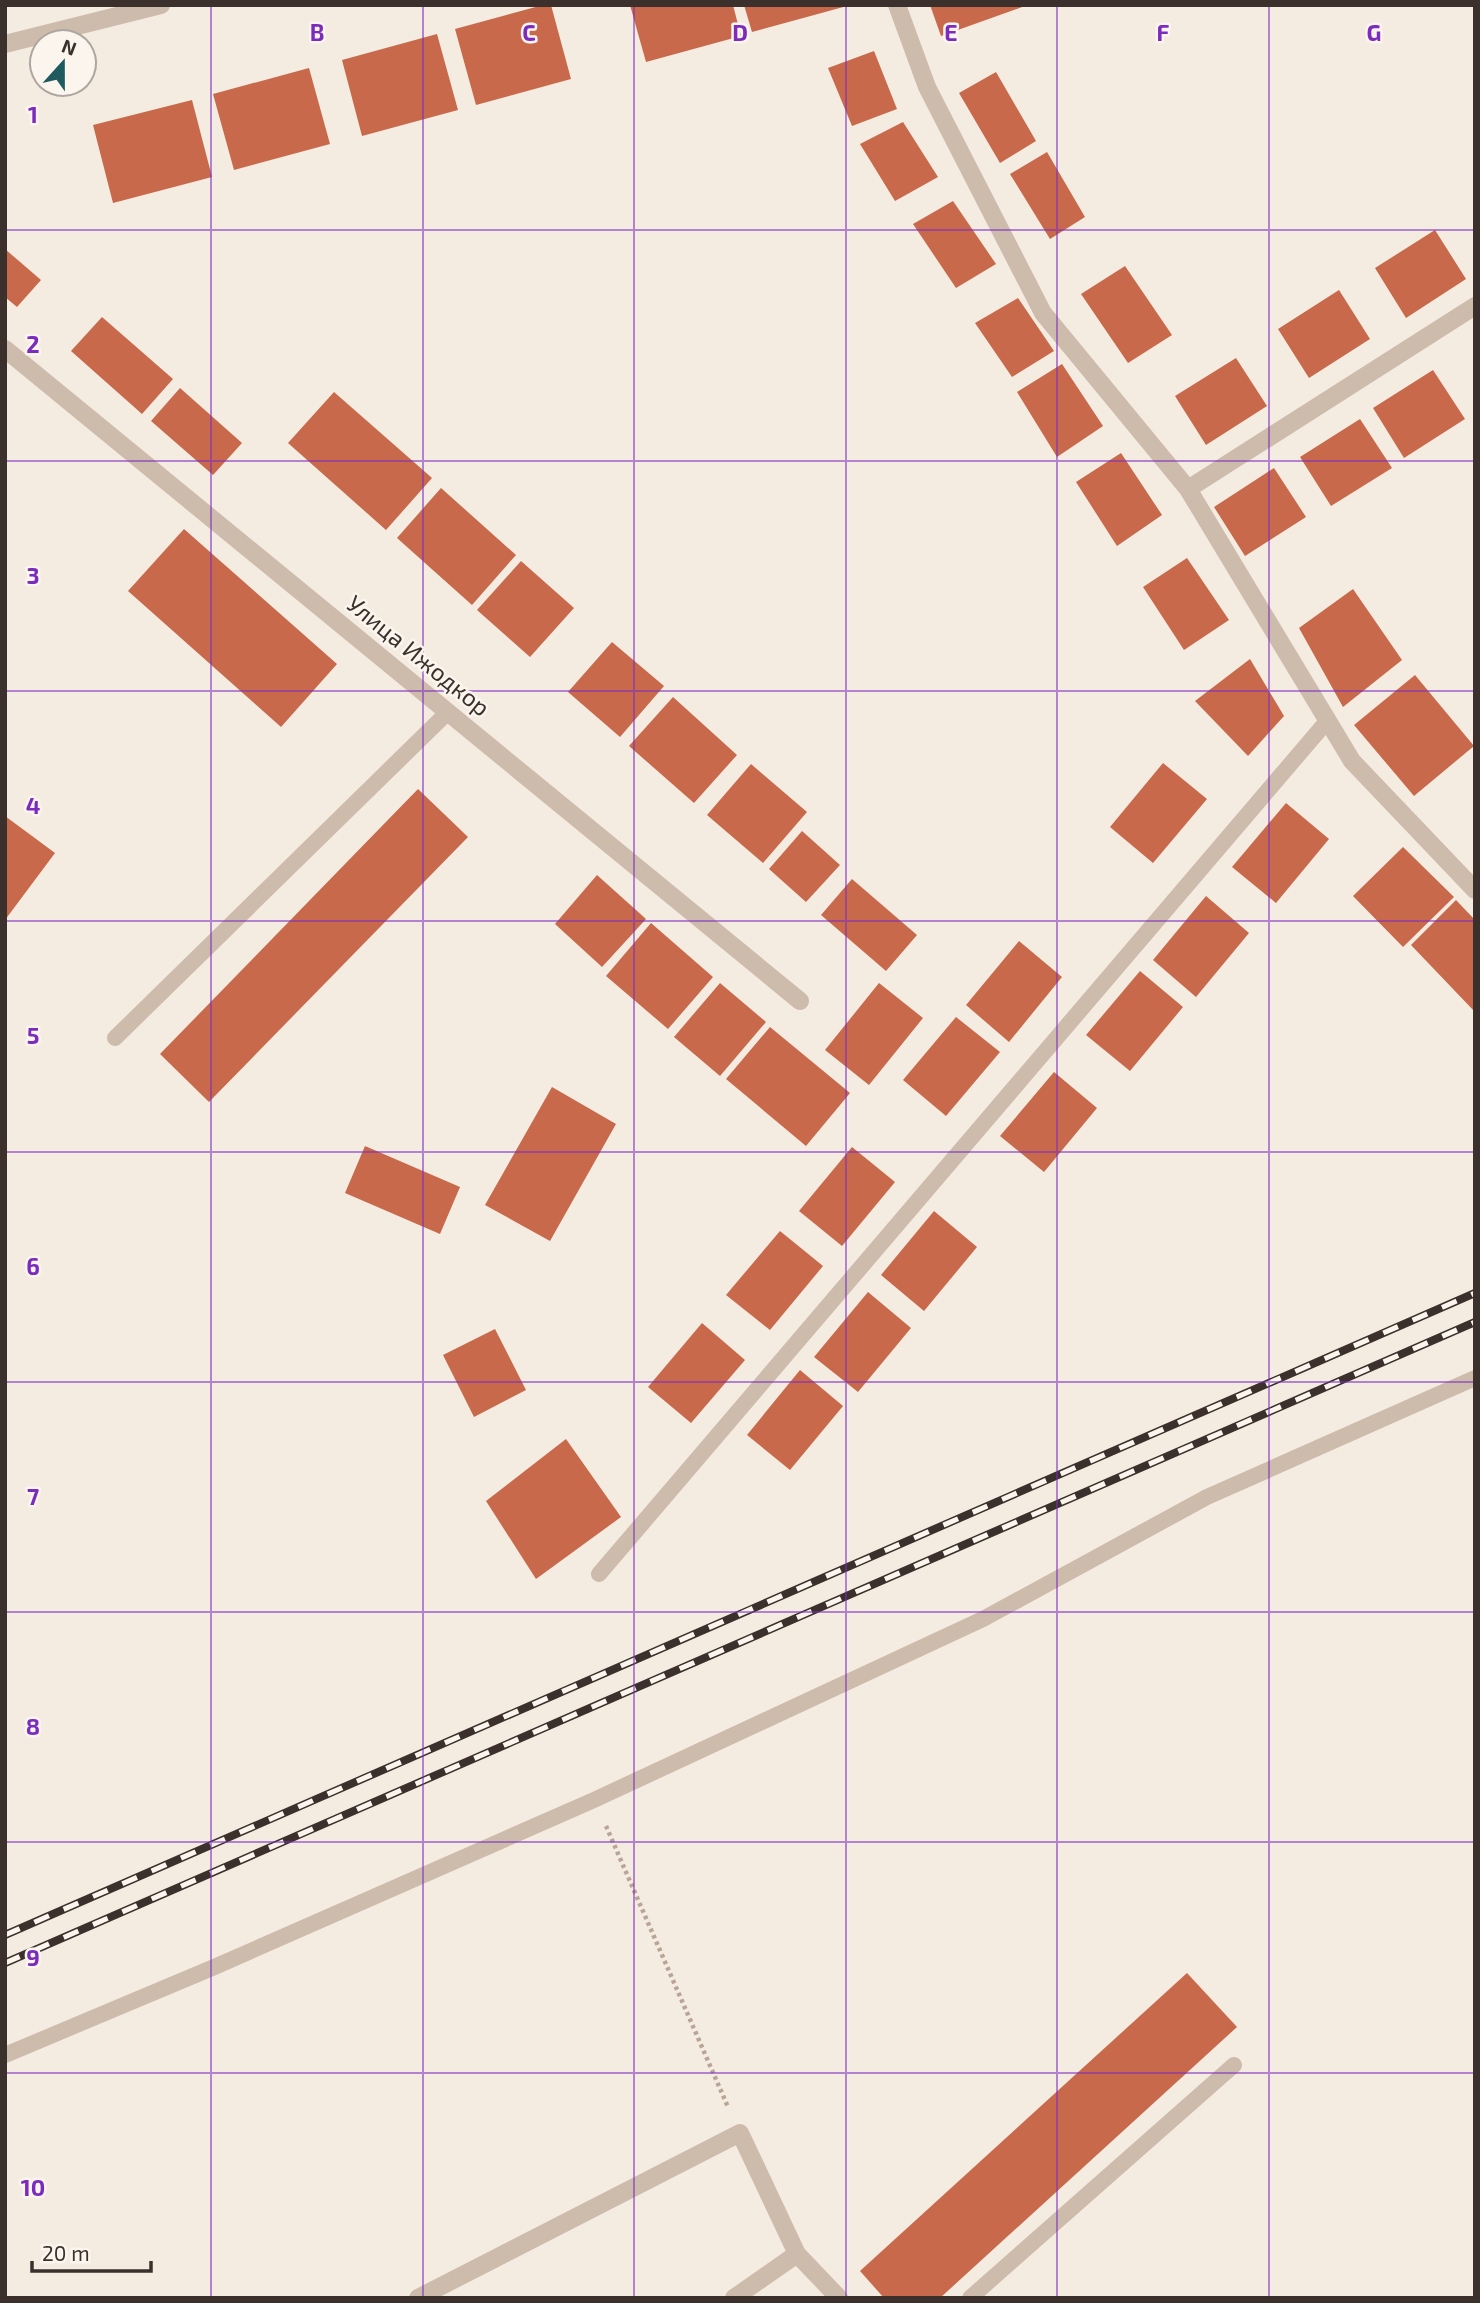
<svg xmlns="http://www.w3.org/2000/svg" width="1480" height="2303" viewBox="0 0 1480 2303" font-family="'Exo 2',sans-serif">
	<style>
		.building { fill: #c8694b }
		.lines { fill: none; stroke-linecap: round; stroke-linejoin: round }
		.path { stroke: #b9a596; stroke-width: 4.5; stroke-dasharray: 3.5 3.5; stroke-linecap: butt }
		.lane { stroke: #cdbbac; stroke-width: 16 }
		.street { stroke: #cdbbac; stroke-width: 18 }
		.rail-casing { stroke: #3b302b; stroke-width: 8 }
		.rail { stroke: #fbf5ee; stroke-width: 5; stroke-dasharray: 16; stroke-linecap: butt }
		.grid { fill: none; stroke: #7b2cbf; stroke-width: 2; stroke-opacity: 0.55 }
		.labels { text-anchor: middle; stroke-width: 5; stroke-linejoin: round; paint-order: stroke }
		.street-label { font-size: 24px; fill: #3b302b; stroke: #fbf5ee }
		.grid-label { font-size: 23px; text-anchor: middle; font-weight: bold; fill: #7b2cbf; stroke: #fbf5ee; stroke-width: 5; stroke-linejoin: round; paint-order: stroke }
	</style>
	<rect width="100%" height="100%" fill="#f4ebe1"/>
	<path class="building" d="M543,5H551L571,79L476,105L455,29Z
		M630,5H733L741,36L646,62Z
		M744,5H847V6L752,32Z
		M930,5H1025V6L941,36Z
		M437,34L458,110L362,136L342,60Z
		M874,51L897,109L852,126L828,68Z
		M309,68L330,144L234,170L213,94Z
		M996,72L1036,141L1000,163L959,93Z
		M192,100L212,177L113,203L93,125Z
		M903,122L938,177L895,201L860,144Z
		M1047,152L1085,217L1050,239L1010,174Z
		M953,201L996,264L956,288L913,224Z
		M1435,230L1466,279L1406,318L1375,268Z
		M5,249L41,280L17,307L5,297Z
		M1125,266L1172,335L1128,363L1081,294Z
		M1339,290L1370,339L1309,378L1278,329Z
		M1018,298L1054,351L1012,377L975,323Z
		M102,317L173,379L142,414L71,351Z
		M1236,358L1267,406L1206,445L1175,396Z
		M1062,364L1103,426L1057,457L1017,392Z
		M1433,370L1465,419L1404,458L1373,408Z
		M180,388L242,443L213,475L151,421Z
		M334,392L432,478L386,530L288,443Z
		M1360,419L1392,468L1331,506L1300,457Z
		M1121,453L1162,515L1117,546L1076,482Z
		M1274,468L1306,517L1245,556L1214,507Z
		M441,488L516,555L472,605L397,538Z
		M184,529L337,664L281,727L128,591Z
		M1187,558L1229,620L1184,650L1143,587Z
		M521,561L574,608L530,657L477,610Z
		M1353,589L1402,660L1343,707L1299,628Z
		M612,642L664,686L620,737L568,692Z
		M1250,659L1284,716L1248,756L1195,701Z
		M1415,675L1474,746L1414,796L1354,725Z
		M673,697L737,755L694,803L629,746Z
		M1163,763L1207,799L1153,863L1110,827Z
		M751,764L807,812L763,863L707,815Z
		M418,789L468,837L209,1102L160,1054Z
		M1286,803L1329,839L1276,903L1232,867Z
		M5,816L55,853L5,920Z
		M802,831L840,865L806,902L769,869Z
		M1403,847L1454,897L1403,947L1353,896Z
		M597,875L646,919L602,967L555,924Z
		M852,879L917,935L886,971L821,915Z
		M1206,896L1249,933L1196,997L1153,960Z
		M1456,900L1475,920V1012L1411,945Z
		M651,923L713,977L668,1029L606,976Z
		M1019,941L1062,977L1009,1042L966,1005Z
		M1140,971L1183,1007L1130,1071L1086,1035Z
		M720,983L766,1022L720,1076L674,1037Z
		M879,983L923,1018L869,1085L825,1050Z
		M956,1017L1000,1052L946,1116L903,1080Z
		M770,1027L850,1093L806,1146L726,1079Z
		M1054,1072L1097,1108L1044,1172L1000,1136Z
		M552,1087L616,1124L550,1241L485,1205Z
		M365,1146L460,1187L440,1234L345,1193Z
		M852,1147L895,1182L842,1246L799,1211Z
		M934,1211L977,1247L924,1311L881,1275Z
		M780,1231L823,1266L770,1330L726,1295Z
		M868,1292L911,1328L858,1392L814,1357Z
		M702,1323L745,1360L691,1423L648,1387Z
		M495,1329L526,1390L474,1417L443,1355Z
		M800,1370L843,1406L790,1470L747,1435Z
		M566,1439L621,1517L536,1579L486,1501Z
		M1187,1973L1237,2027L940,2298H884L860,2271Z"/>
	<g class="lines">
		<path class="path" d="M606,1826L728,2107"/>
		<path class="lane" d="M115,1038L448,712
			M599,1574L1328,720
			M5,2055L212,1968L594,1800L983,1619L1207,1497L1475,1378
			M970,2298L1234,2065"/>
		<path class="street" d="M897,5L927,87L1043,313L1188,489L1352,761L1475,890
			M5,44L161,5
			M5,349L800,1001
			M1188,489L1475,306
			M797,2254L839,2298
			M418,2298L740,2133L797,2254L734,2298"/>
		<g class="rail-casing">
			<path id="rail" d="M5,1935L1475,1293
				M5,1963L1475,1322"/>
		</g>
		<use href="#rail" class="rail"/>
	</g>
	<path class="grid" d="M211,5V2298M423,5V2298M634,5V2298M846,5V2298M1057,5V2298M1269,5V2298M5,230H1475M5,461H1475M5,691H1475M5,921H1475M5,1152H1475M5,1382H1475M5,1612H1475M5,1842H1475M5,2073H1475"/>
	<g class="labels">
		<g class="street-label">
			<text transform="translate(418 656) rotate(39)" y="8">Улица Ижодкор</text>
		</g>
	</g>
	<g class="grid-label">
		<text x="317" y="41">B</text>
		<text x="529" y="41">C</text>
		<text x="740" y="41">D</text>
		<text x="951" y="41">E</text>
		<text x="1163" y="41">F</text>
		<text x="1374" y="41">G</text>
		<text x="33" y="123">1</text>
		<text x="33" y="353">2</text>
		<text x="33" y="584">3</text>
		<text x="33" y="814">4</text>
		<text x="33" y="1044">5</text>
		<text x="33" y="1275">6</text>
		<text x="33" y="1505">7</text>
		<text x="33" y="1735">8</text>
		<text x="33" y="1966">9</text>
		<text x="33" y="2196">10</text>
	</g>
	<rect width="1480" height="2303" fill="none" stroke="#3b302b" stroke-width="14"/>
	<g transform="translate(63 63) rotate(21)"><circle r="33" fill="#fbf5ee" stroke="#aea6a0" stroke-width="2"/>
	<path d="M0-5L12 26L0 18L-12 26Z" fill="#1f5a5e"/>
	<text y="-10" font-size="19" font-weight="bold" text-anchor="middle" fill="#3b302b">N</text>
	</g>
	<path d="M32 2261v10h119v-10" fill="none" stroke="#3b302b" stroke-width="3.5"/>
	<text x="42" y="2261" font-size="21" fill="#3b302b" stroke="#fbf5ee" stroke-width="5" paint-order="stroke">20 m</text>
</svg>
